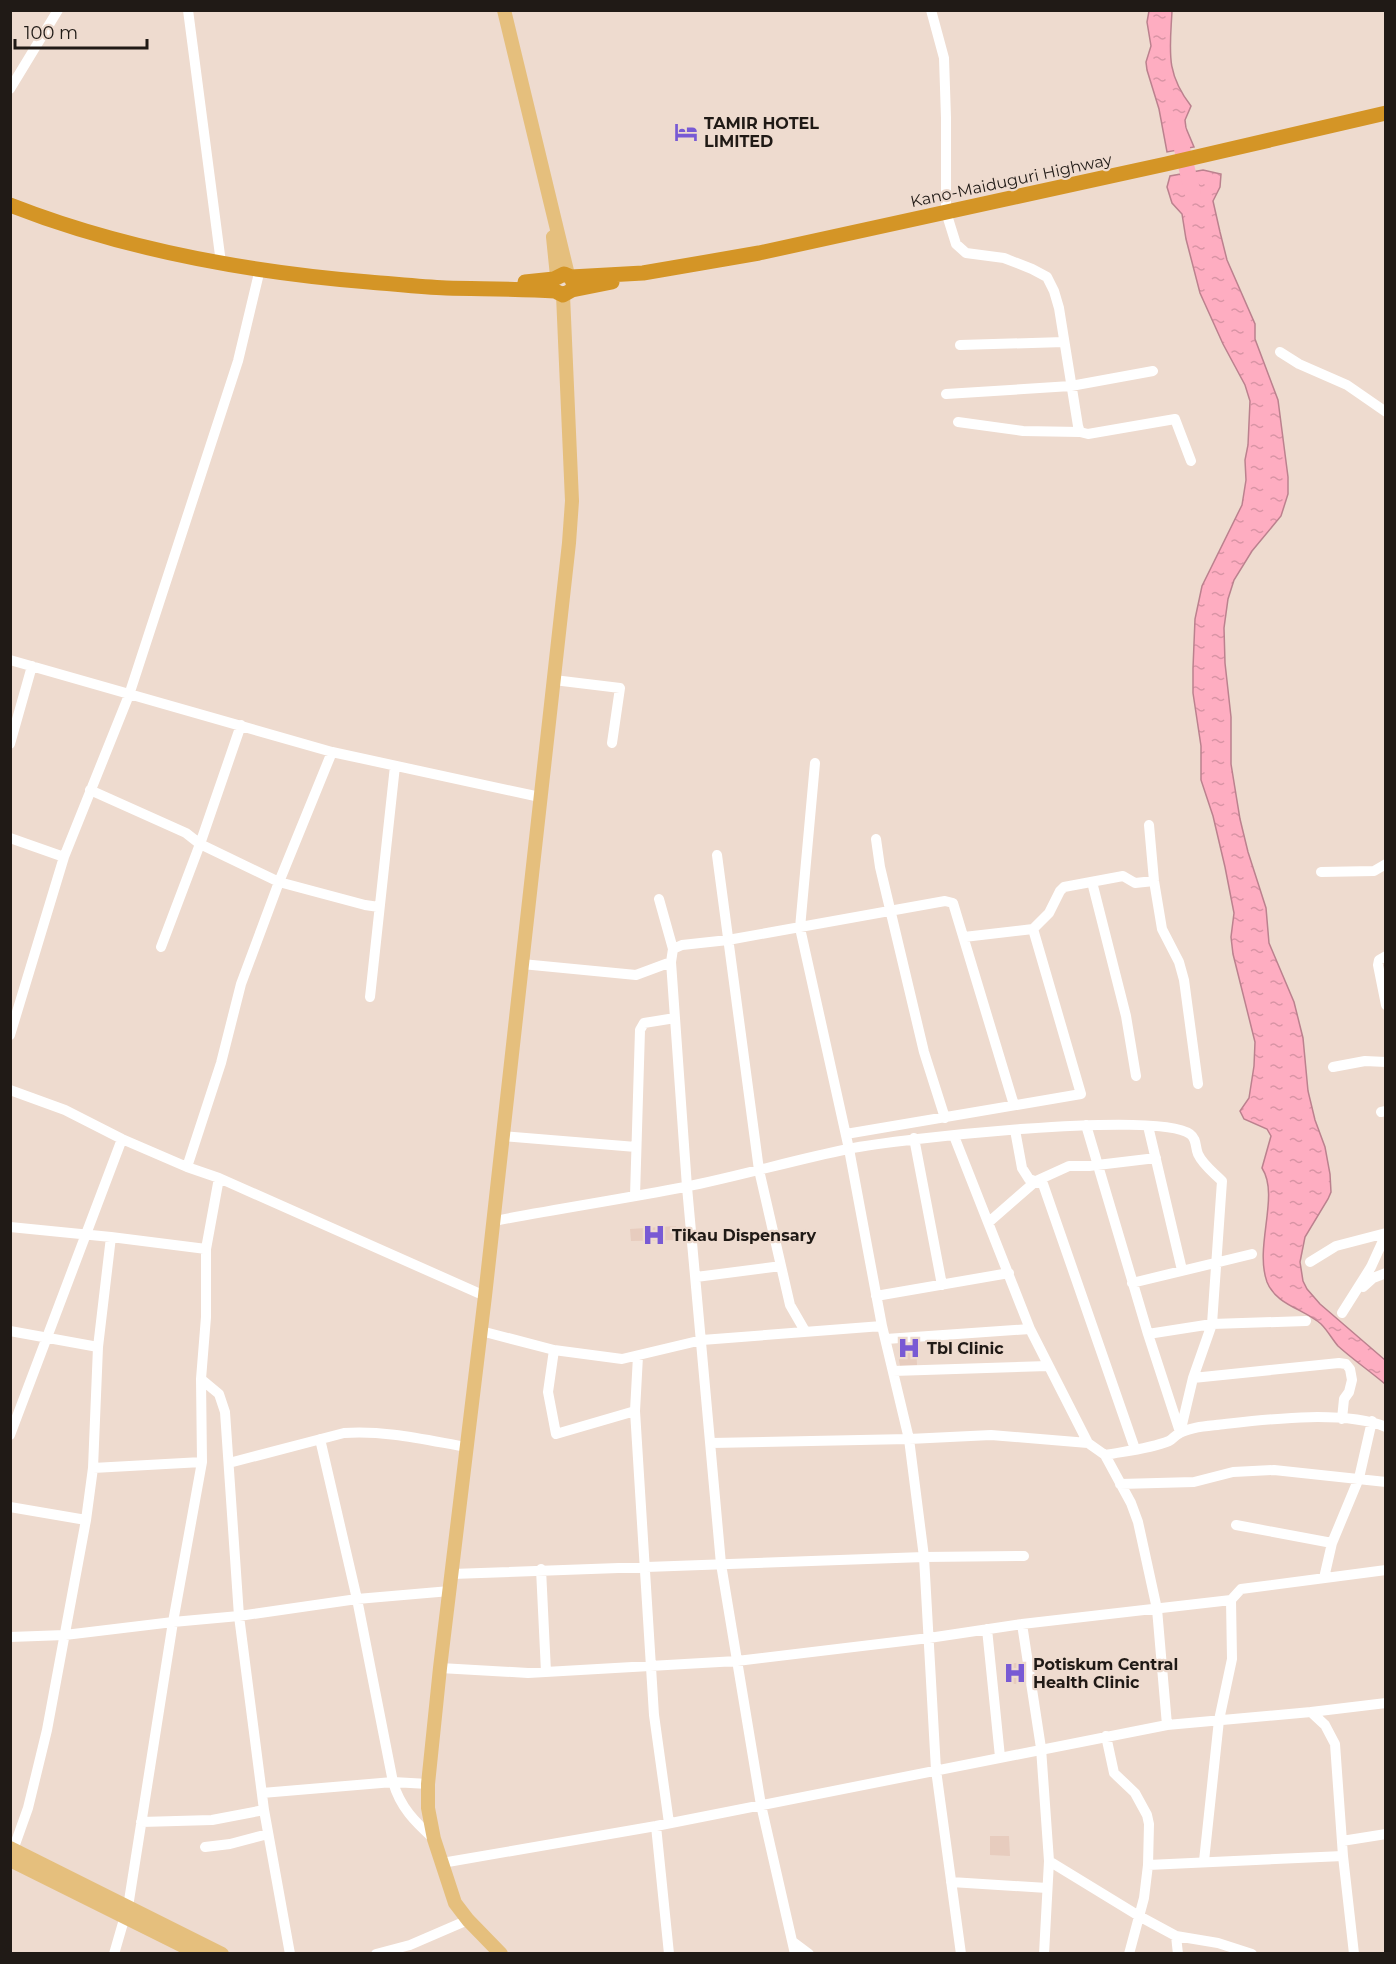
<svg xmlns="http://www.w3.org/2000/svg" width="1396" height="1964" viewBox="0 0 1396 1964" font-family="Montserrat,sans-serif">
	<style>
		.built { fill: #e7ccbe }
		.water { fill: url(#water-ripples); stroke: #bb818e; stroke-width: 1.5 }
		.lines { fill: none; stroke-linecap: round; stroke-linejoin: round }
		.river { stroke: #feadc1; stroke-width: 16 }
		.minor { stroke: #fff; stroke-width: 10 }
		.major { stroke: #e5bf7d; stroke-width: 14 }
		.highway { stroke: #d49526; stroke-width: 15 }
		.labels { text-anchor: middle; stroke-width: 4.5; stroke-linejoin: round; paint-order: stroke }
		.poi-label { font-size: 16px; font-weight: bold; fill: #201a16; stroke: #eedbcf; text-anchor: start }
		.street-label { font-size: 16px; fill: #201a16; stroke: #eedbcf }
	</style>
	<defs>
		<pattern id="water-ripples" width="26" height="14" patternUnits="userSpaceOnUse" patternTransform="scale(1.5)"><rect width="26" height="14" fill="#feadc1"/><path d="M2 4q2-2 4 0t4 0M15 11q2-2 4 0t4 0" fill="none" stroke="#d994a5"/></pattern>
	</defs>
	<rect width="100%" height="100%" fill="#eedbcf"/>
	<path class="built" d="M676,1226V1240L631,1241L630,1229Z
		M916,1340L917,1365L900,1366L898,1354H903L901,1342Z
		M1021,1662L1025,1680L1016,1684H1010L1006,1665Z
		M990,1836H1009L1010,1856L990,1855Z"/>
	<path class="water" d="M1149,11H1172C1170,51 1165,72 1191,106L1185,120L1186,128L1194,147L1167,152L1159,109L1147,70L1146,62L1151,46L1147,22Z
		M1203,170L1221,174L1220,187L1213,201L1220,232L1227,260L1255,324V339L1278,400L1288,477V494L1281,516L1252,551L1234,580L1228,599L1224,628L1225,663L1231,717V764L1240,819L1248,852L1266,908L1269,943L1294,1002L1303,1038L1308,1091L1315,1120L1325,1147L1330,1174L1331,1192L1328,1199L1305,1237L1300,1262L1303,1281L1307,1289L1320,1304L1385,1360V1384C1371,1372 1351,1358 1338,1346C1332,1339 1328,1331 1321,1324C1304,1309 1276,1305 1267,1282C1254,1246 1280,1196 1262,1168L1271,1136L1267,1129L1244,1119L1240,1111L1249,1098L1254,1066L1255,1042L1233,954L1231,937L1234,913L1225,867L1213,816L1201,780V746L1193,693V668L1195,619L1202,586L1242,505L1246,480L1245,460L1248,445L1250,401L1245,385L1223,344L1200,293L1186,239L1182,214L1172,203L1167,187L1170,176Z"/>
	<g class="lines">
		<path class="river" d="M1177,128L1193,194"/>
		<path class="minor" d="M188,10L221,263
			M931,10L944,58L946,118V212L956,244L966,253L1004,258L1032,269L1047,277L1054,291L1059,308L1078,426L1080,432L1088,434L1175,419L1191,461
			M10,89L58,10
			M960,345L1064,342
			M1280,352L1299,364L1347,385L1386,412
			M946,394L1071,386L1153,371
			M958,422L1023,431L1080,432
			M10,660L332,752L540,797
			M554,680L620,688L612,743
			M10,744L32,666
			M815,763L800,928L849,1149L882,1326L909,1439L924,1557L1024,1556
			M90,790L186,833L200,844L279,882L365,905L379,907
			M1149,825L1154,881L1162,929L1179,962L1184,980L1198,1084
			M10,838L64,857
			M876,839L880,867L924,1052L945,1118
			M717,855L759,1170L790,1305L805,1331
			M1321,872L1374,871L1386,864
			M1092,882L1126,1016L1136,1076
			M659,899L673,949L671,962L687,1187L721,1564L761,1805L795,1954
			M964,937L1033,929L1049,913L1060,891L1064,887L1123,876L1135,883L1154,881
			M161,947L200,844L241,725
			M673,949L682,945L728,940L945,901L953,903L1014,1105
			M1386,956L1379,960L1378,965L1386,1005
			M522,964L636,975L671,962
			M370,997L395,766
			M10,1035L64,857L129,695L238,361L260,269
			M1333,1067L1365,1061L1386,1062
			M10,1090L65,1110L122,1139L187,1167L219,1178L485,1296
			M1381,1112L1386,1111
			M1086,1125L1148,1334L1180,1432
			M1148,1126L1182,1270
			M1015,1130L1022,1168L1029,1179L1043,1184L1135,1449
			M846,1134L1081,1094L1033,929
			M503,1136L636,1147
			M954,1136L1030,1329L1088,1443L1105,1455L1131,1503L1138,1522L1157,1609L1167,1725
			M914,1138L942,1285
			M187,1167L221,1063L241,984L279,882L332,752
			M635,1196L640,1030L644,1023L675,1018
			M494,1221C557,1209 622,1199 685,1187C740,1176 794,1160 848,1149C898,1139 1156,1110 1190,1134C1197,1139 1195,1147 1198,1154C1203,1165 1213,1172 1222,1181L1212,1324L1193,1378L1180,1433
			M989,1222L1036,1181L1069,1166H1089L1156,1158
			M10,1227L111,1237L206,1249
			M1310,1262L1336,1246L1386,1233
			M696,1277L781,1266
			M1132,1283L1252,1254
			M1363,1287L1373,1278L1386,1273
			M876,1296L1009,1273
			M1342,1313L1371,1267L1386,1234
			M10,1331L98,1347
			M481,1331L554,1350L622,1359L702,1340L882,1326
			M1148,1334L1212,1324L1306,1321
			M886,1339L1030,1329
			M554,1350L548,1392L556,1434L635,1411
			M638,1356L635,1411L654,1715L669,1823
			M893,1371L1048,1366
			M1193,1378L1339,1363L1346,1364L1350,1369L1352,1380L1349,1392L1344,1399L1342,1419
			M201,1379L219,1394L225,1412L239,1616L264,1810L290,1954
			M10,1435L122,1139
			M320,1439L357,1599L393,1782C400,1807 415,1822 434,1839
			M711,1443L909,1439L991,1435L1088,1443
			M1105,1455C1126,1451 1149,1449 1169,1441C1173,1439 1175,1435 1180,1433C1192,1426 1211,1426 1225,1424C1270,1419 1344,1410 1386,1427
			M229,1463L344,1433C385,1430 426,1440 467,1447
			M93,1468L202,1462
			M1120,1484L1194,1482L1233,1472L1274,1470L1386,1482
			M10,1507L86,1520
			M1236,1525L1332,1543
			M541,1569L546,1672
			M452,1574L924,1557L936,1770L961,1954
			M1324,1578L1332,1543L1359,1478L1372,1421
			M1022,1624L1041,1748L1049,1861L1044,1954
			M987,1629L1000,1757
			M10,1637L65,1635L173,1622L239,1616L357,1599L450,1591
			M440,1668L528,1673L737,1661L929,1638L1022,1624L1231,1600L1241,1589L1386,1570
			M1311,1712L1386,1703
			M1106,1736L1114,1773L1135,1793L1147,1815L1149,1824L1148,1865L1144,1898L1129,1954
			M262,1793L393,1782L428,1784
			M141,1822L212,1820L264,1810
			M656,1826L669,1954
			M1342,1841L1386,1834
			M205,1847L230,1844L268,1834
			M13,1850L28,1808L47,1730L86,1520L93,1468L98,1347L111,1237
			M1049,1861L1139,1916L1176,1936L1218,1943L1252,1954
			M1204,1861L1219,1720L1232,1659L1231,1600
			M442,1863L656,1826L1167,1725L1311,1712L1325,1725L1335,1744L1343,1856L1354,1954
			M1148,1865L1343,1856
			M951,1882L1047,1888
			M128,1907L173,1622L202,1462L201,1379L206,1317V1249L219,1178
			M1176,1936L1178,1954
			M793,1942L809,1954
			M114,1954L125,1916
			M376,1954L410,1945L468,1920"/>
		<path class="major" d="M504,10L568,275
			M553,237L557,276
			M10,1848L222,1954
			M10,1860L199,1954
			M501,1954L468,1920L455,1903L434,1839L428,1808V1784L440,1668L485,1296L569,543L572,501L563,295"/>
		<path class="highway" d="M10,205C125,250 247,272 369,282C395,284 421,287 446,288C483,289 519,289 555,291L563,295L572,290L612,282
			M571,277L643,273L759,253L1166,164L1386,113
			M525,282L554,279L564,274L571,277L574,285"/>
	</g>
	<defs>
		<g id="hotel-bare" transform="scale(1.8)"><path d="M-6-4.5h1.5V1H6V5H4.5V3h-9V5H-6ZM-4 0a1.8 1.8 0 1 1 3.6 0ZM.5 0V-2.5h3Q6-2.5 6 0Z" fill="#785ad4" stroke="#eedbcf" stroke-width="2.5" paint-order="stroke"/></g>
		<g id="hospital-bare" transform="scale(1.8)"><path d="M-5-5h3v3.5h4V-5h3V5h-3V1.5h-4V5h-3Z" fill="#785ad4" stroke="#eedbcf" stroke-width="2.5" paint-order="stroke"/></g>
	</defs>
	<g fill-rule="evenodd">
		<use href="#hotel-bare" x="686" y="132"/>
		<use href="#hospital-bare" x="654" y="1235"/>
		<use href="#hospital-bare" x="909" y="1348"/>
		<use href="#hospital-bare" x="1015" y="1673"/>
	</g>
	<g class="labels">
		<g class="poi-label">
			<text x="704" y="129">TAMIR HOTEL<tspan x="704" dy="18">LIMITED</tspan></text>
			<text x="672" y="1241">Tikau Dispensary</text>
			<text x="927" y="1354">Tbl Clinic</text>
			<text x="1033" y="1670">Potiskum Central<tspan x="1033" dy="18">Health Clinic</tspan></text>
		</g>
		<g class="street-label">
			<text transform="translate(1011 180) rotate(-12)" y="6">Kano-Maiduguri Highway</text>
		</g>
	</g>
	<rect width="1396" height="1964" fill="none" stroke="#201a16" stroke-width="24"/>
	<path d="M15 39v9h132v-9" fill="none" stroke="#201a16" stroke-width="3"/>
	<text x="24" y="39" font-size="18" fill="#201a16" stroke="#eedbcf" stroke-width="4.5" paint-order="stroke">100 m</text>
</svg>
